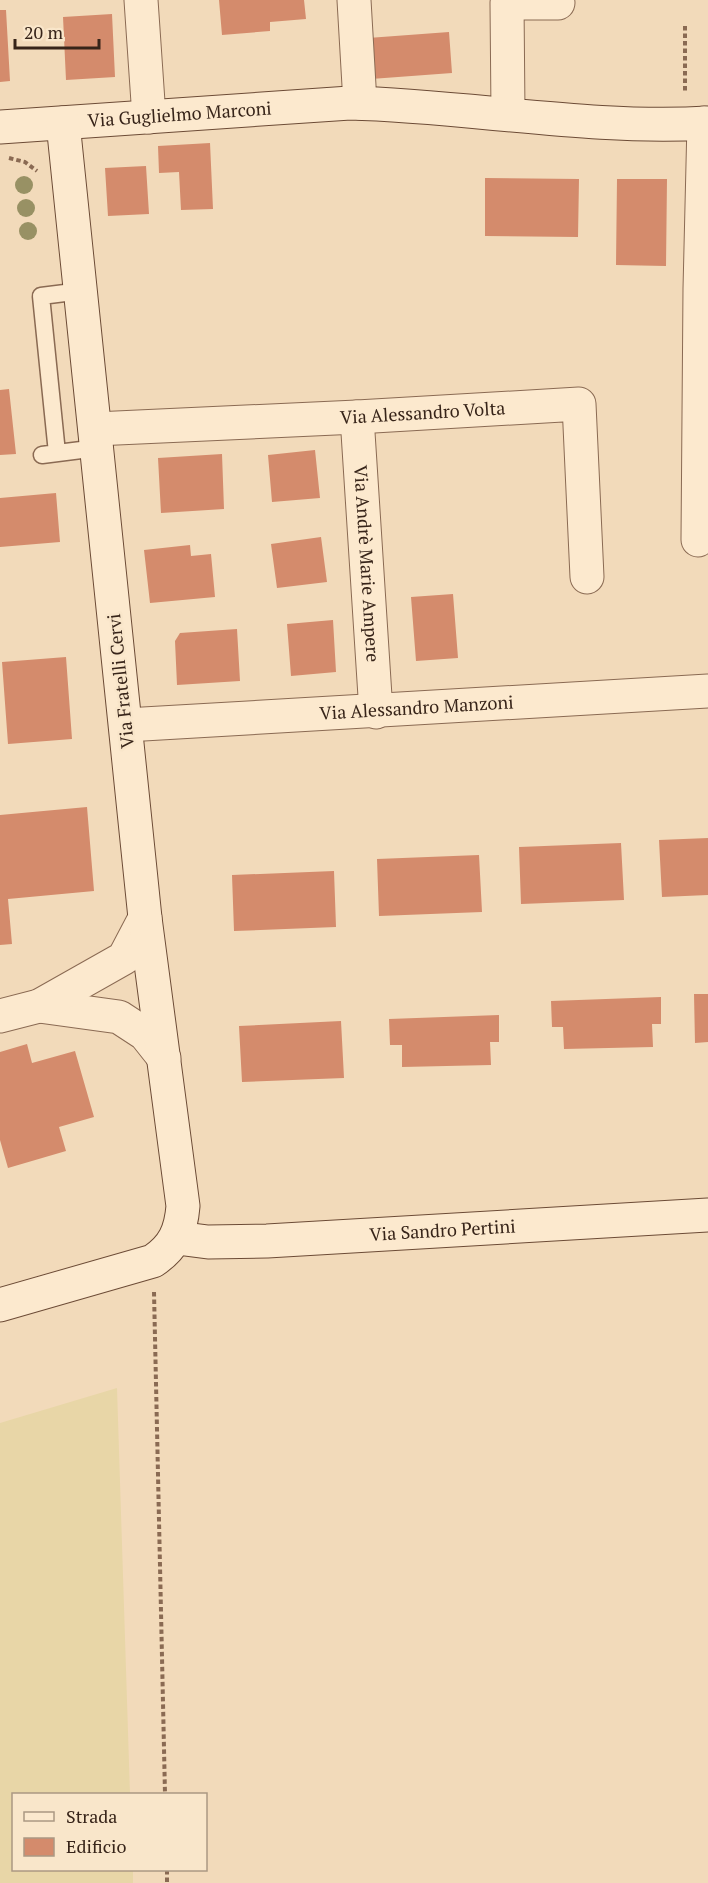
<svg xmlns="http://www.w3.org/2000/svg" width="708" height="1883" viewBox="0 0 708 1883" font-family="'PT Serif',serif">
	<style>
		.farmland { fill: #e8d6a7 }
		.building { fill: #d48b6c }
		.lines { fill: none; stroke-linecap: round; stroke-linejoin: round }
		.lane-casing { stroke: #8a6a53; stroke-width: 19 }
		.street-casing { stroke: #8a6a53; stroke-width: 35 }
		.secondary-casing { stroke: #6c4b36; stroke-width: 35 }
		.path { stroke: #8a6a53; stroke-width: 4; stroke-dasharray: 4.5 3; stroke-linecap: butt }
		.lane { stroke: #fce9ce; stroke-width: 16 }
		.street { stroke: #fce9ce; stroke-width: 33 }
		.secondary { stroke: #fce9ce; stroke-width: 33 }
		.tree { fill: #989164 }
		.labels { text-anchor: middle; stroke-width: 5; stroke-linejoin: round; paint-order: stroke }
		.street-label { font-size: 18px; fill: #372419; stroke: #f9e6ca }
	</style>
	<rect width="100%" height="100%" fill="#f2daba"/>
	<path class="farmland" d="M117,1388L130,1794H14V1870H133V1883H0V1423Z"/>
	<path class="building" d="M219,0H304L306,19L270,22V31L222,35Z
		M0,10H6L10,81L0,82Z
		M112,14L115,77L66,80L63,17Z
		M449,32L452,73L371,79L368,38Z
		M210,143L213,209L181,210L179,172L159,173L158,146Z
		M146,166L149,214L108,216L105,168Z
		M485,178L579,179L578,237L485,236Z
		M617,179H667L666,266L616,265Z
		M9,389L16,454L0,455V390Z
		M315,450L320,498L272,502L268,455Z
		M222,454L224,509L161,513L158,458Z
		M56,493L60,542L0,547V498Z
		M321,537L327,582L277,588L271,544Z
		M190,545L191,556L211,554L215,597L150,603L144,550Z
		M453,594L458,658L416,661L411,597Z
		M333,620L336,672L291,676L287,624Z
		M237,629L240,681L177,685L175,641L180,633Z
		M66,657L72,739L8,744L2,662Z
		M87,807L94,891L8,899L12,944L0,945V815Z
		M708,838V895L662,897L659,840Z
		M621,843L624,900L521,904L519,847Z
		M479,855L482,912L379,916L377,859Z
		M334,871L336,927L234,931L232,875Z
		M694,994H708V1042L695,1043Z
		M661,997V1024H652L653,1047L564,1049L563,1027H552L551,1001Z
		M499,1015V1042H490L491,1065L402,1067V1045H390L389,1019Z
		M341,1021L344,1078L242,1082L239,1026Z
		M27,1044L32,1063L75,1051L94,1117L59,1127L66,1151L8,1168L0,1140V1052Z"/>
	<g class="lines">
		<g class="lane-casing">
			<path id="lane" d="M57,453L41,296L81,291
				M42,455L97,448"/>
		</g>
		<g class="street-casing">
			<g id="street">
				<path d="M141,0L149,117"/>
				<path d="M354,0L360,103"/>
				<path d="M508,113L507,3H558"/>
				<path id="s1" d="M357,417L376,712"/>
				<path id="s2" d="M95,429L357,417L579,404L587,577"/>
				<path d="M698,540L700,289L704,123"/>
				<path id="s3" d="M126,725L708,691"/>
				<path d="M39,1006L119,1017L145,1034L164,1058"/>
				<path d="M0,1016L39,1006L124,958L145,918"/>
			</g>
		</g>
		<g class="secondary-casing">
			<g id="secondary">
				<path id="s4" d="M0,127L350,103C469,106 589,130 708,123"/>
				<path id="s5" d="M177,1238L208,1242L267,1241L708,1215"/>
				<path d="M0,1305L153,1261C174,1247 181,1231 183,1206L145,918L63,123"/>
			</g>
		</g>
		<path class="path" d="M685,26V93
			M9,158L25,162L37,171
			M154,1292L165,1794
			M167,1870V1883"/>
		<use href="#lane" class="lane"/>
		<use href="#street" class="street"/>
		<use href="#secondary" class="secondary"/>
	</g>
	<g class="tree">
		<circle cx="24" cy="185" r="9"/>
		<circle cx="26" cy="208" r="9"/>
		<circle cx="28" cy="231" r="9"/>
	</g>
	<g class="labels">
		<g class="street-label">
			<text dy="6" stroke="none"><textPath href="#s4" startOffset="180">Via Guglielmo Marconi</textPath></text>
			<text dy="6" stroke="none"><textPath href="#s2" startOffset="328">Via Alessandro Volta</textPath></text>
			<text dy="6" stroke="none"><textPath href="#s1" startOffset="147">Via Andrè Marie Ampere</textPath></text>
			<text transform="translate(121 681) rotate(-96)" y="6">Via Fratelli Cervi</text>
			<text dy="6" stroke="none"><textPath href="#s3" startOffset="291">Via Alessandro Manzoni</textPath></text>
			<text dy="6" stroke="none"><textPath href="#s5" startOffset="266">Via Sandro Pertini</textPath></text>
		</g>
	</g>
	<rect x="12" y="1793" width="195" height="78" fill="#f9e6ca" stroke="#ab9883" stroke-width="1.5"/>
	<rect x="24" y="1812" width="30" height="9" fill="#fce9ce" stroke="#ab9883" stroke-width="1.5"/>
	<text x="66" y="1823" font-size="18" fill="#372419">Strada</text>
	<rect x="24" y="1838" width="30" height="18" fill="#d48b6c" stroke="#ab9883" stroke-width="1.5"/>
	<text x="66" y="1853" font-size="18" fill="#372419">Edificio</text>
	<path d="M15 39v9h84v-9" fill="none" stroke="#372419" stroke-width="3"/>
	<text x="24" y="39" font-size="18" fill="#372419" stroke="#f9e6ca" stroke-width="4.5" paint-order="stroke">20 m</text>
</svg>
